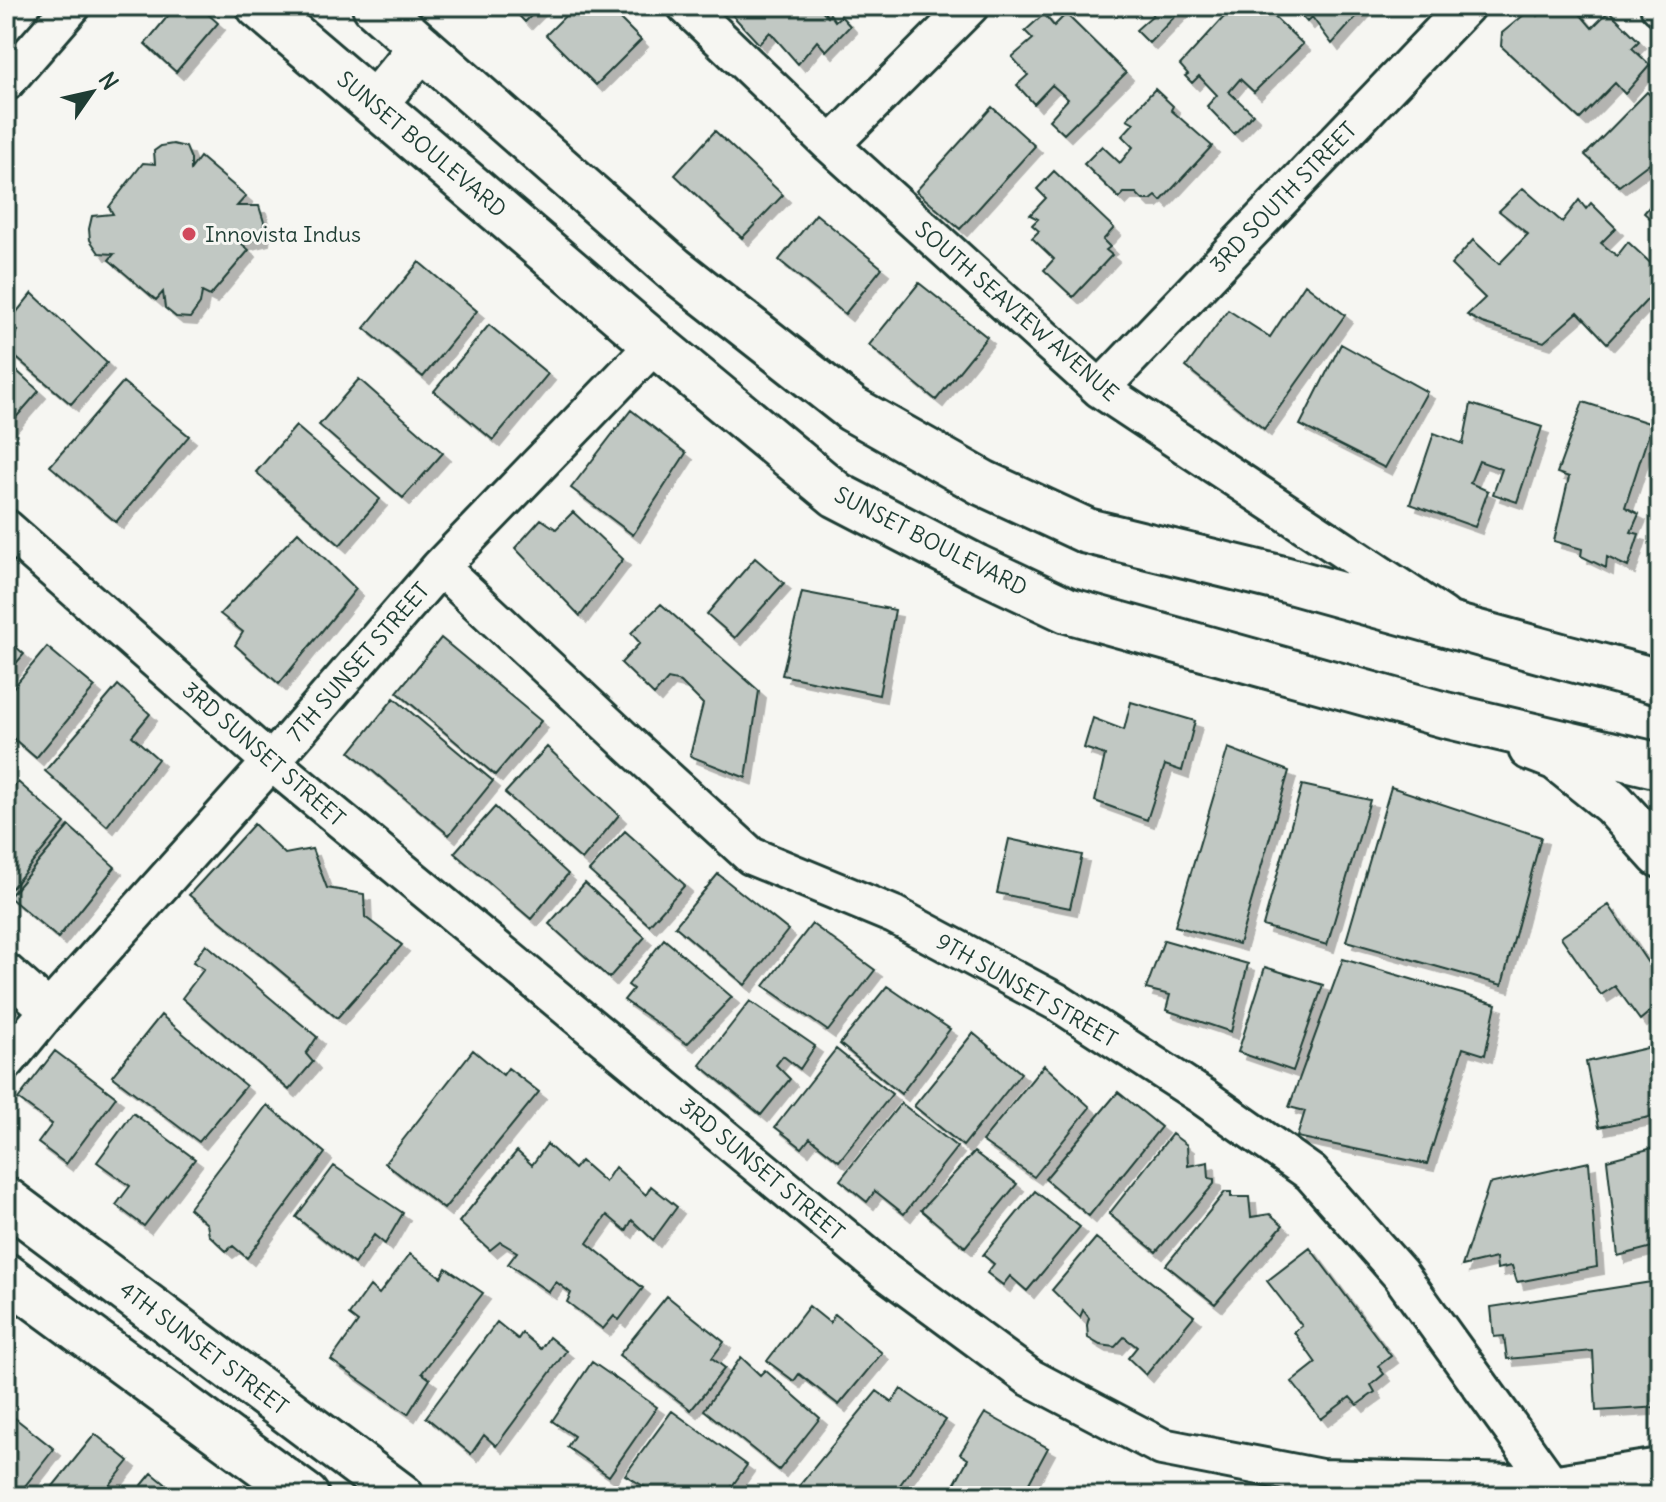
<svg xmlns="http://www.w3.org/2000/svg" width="1666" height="1502" viewBox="0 0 1666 1502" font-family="Delius,sans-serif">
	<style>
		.building { fill: #c1c8c3; stroke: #1f3d34; stroke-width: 2; filter: url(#shadow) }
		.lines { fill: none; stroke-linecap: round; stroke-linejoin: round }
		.street-casing { stroke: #1f3d34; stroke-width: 42 }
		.secondary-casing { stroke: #1f3d34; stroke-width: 50 }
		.primary-casing { stroke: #1f3d34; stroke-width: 50 }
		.street { stroke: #f6f6f2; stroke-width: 36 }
		.secondary { stroke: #f6f6f2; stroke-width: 44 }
		.primary { stroke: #f6f6f2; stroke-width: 44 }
		.poi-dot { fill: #d1495b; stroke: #f6f6f2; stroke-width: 3 }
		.labels { text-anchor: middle; stroke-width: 6; stroke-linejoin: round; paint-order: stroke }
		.street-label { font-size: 22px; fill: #1f3d34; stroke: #f6f6f2 }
		.poi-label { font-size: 22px; fill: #1f3d34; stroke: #f6f6f2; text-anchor: start }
	</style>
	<defs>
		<filter id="shadow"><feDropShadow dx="7" dy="7" stdDeviation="0" flood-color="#0004"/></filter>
	</defs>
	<rect width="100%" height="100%" fill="#f6f6f2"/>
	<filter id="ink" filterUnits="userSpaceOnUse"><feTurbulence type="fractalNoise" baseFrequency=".0125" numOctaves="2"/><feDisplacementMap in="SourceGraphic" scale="16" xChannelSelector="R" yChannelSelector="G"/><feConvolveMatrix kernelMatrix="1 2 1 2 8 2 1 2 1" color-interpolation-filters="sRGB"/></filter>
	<g filter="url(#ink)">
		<path class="building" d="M176,6H199L218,23L176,72L145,44Z
			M510,6H541L525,22Z
			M575,6H607L641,40L596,85L546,35Z
			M724,6H822L820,8L828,17L830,14L835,21L841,16L850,26L826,51L817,41L798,64L770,32L759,44Z
			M1145,6H1185L1149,43L1136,30L1153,15Z
			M1234,6H1263L1303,44L1254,92L1240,79L1229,92L1253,114L1234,134L1207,106L1217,95L1199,76L1192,83L1185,76L1188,74L1180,65Z
			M1293,6H1366L1332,44L1312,17L1307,22Z
			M1550,6H1563L1570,12L1575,8L1592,28L1609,11L1639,41L1632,48L1650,65L1625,94L1615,83L1580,119L1501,46L1502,33L1531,9L1538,16Z
			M1044,14L1054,26L1066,14L1126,73L1064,134L1049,120L1068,99L1052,85L1034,104L1017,85L1028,75L1012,57L1033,39L1025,31Z
			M1155,89L1173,106L1171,110L1212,146L1161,201L1156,196L1151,200H1143L1136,193H1124L1119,198L1084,164L1102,146L1120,163L1133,147L1122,136L1134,123L1127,119Z
			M1647,92L1660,105V155L1619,186L1585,155Z
			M992,107L1035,146L960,229L916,191Z
			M715,131L783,195L742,238L675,175Z
			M173,144L186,147L191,159V169L200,157L246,196L237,206H259L264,222L262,238L241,243L249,250L210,296L202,292L200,304L190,318L176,317L165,308L163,292L156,300L109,260L114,254L99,253L90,240L89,229L92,216L113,214L109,207L143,163L155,164L154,151L161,146Z
			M1054,171L1114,228L1103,240L1110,247L1106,250L1112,255L1073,297L1044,270L1054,259L1032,238L1039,231L1032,225L1038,219L1030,215L1046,198L1037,189Z
			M1523,188L1562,222L1579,200L1586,209L1591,203L1616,228L1601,243L1617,256L1628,242L1660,272V286L1607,343L1578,312L1544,342L1482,323L1467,315L1485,298L1451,265L1473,240L1499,264L1528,234L1499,211Z
			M1660,194V227L1644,213Z
			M816,214L882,268L845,314L779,260Z
			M419,262L477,311L423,377L364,328Z
			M919,283L987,337L936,400L869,345Z
			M1305,284L1345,315L1264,429L1186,367L1228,310L1270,337Z
			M32,293L107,363L71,404L6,349V345L18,331L7,324Z
			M489,325L548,374L493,440L434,391Z
			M1341,344L1427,392L1385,468L1300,425Z
			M6,361L39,391L6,429Z
			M359,379L443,453L403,498L319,425Z
			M123,382L189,436L116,522L50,466Z
			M1583,402L1652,424L1625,507L1639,514L1631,532L1639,534L1628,567L1607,557L1606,568L1581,556L1582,549L1554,541L1569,477L1557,473Z
			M1471,404L1542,427L1517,502L1493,494L1502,469L1479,461L1470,483L1488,491L1475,527L1410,504L1434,433L1463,444Z
			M631,410L686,453L633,535L571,488Z
			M296,426L380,499L340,545L256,472Z
			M573,512L623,559L580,616L515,548L541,519L556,529Z
			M298,532L356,589L279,684L235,645L243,632L220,614Z
			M755,558L784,583L735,638L707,614Z
			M1660,561V599L1654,598Z
			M802,592L895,610L879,695L782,675Z
			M661,604L759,691L746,778L690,756L703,704L681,682L668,679L654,695L621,663L640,643L631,633Z
			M6,638L24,654L6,675Z
			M441,638L541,721L495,775L397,692Z
			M47,647L95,687L36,758L6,732V696Z
			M118,685L150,714L132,736L158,759L107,826L45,771Z
			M394,698L493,781L449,835L350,752Z
			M1131,702L1195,721L1182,771L1165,765L1147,820L1095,801L1105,755L1084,748L1093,718L1124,730Z
			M547,747L619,815L582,860L505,793Z
			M1228,748L1289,771L1239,944L1175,926Z
			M18,782L65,823L7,894L6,797Z
			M1302,785L1370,800L1327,945L1263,926Z
			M1391,787L1541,837L1502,985L1346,941Z
			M495,807L568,874L531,919L454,853Z
			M254,824L285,854L312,849L327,888L364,894L365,917L402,945L337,1018L189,895Z
			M69,826L115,867L58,938L9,897Z
			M625,831L685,885L649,925L589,871Z
			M1009,839L1082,855L1070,908L997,893Z
			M718,874L788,930L745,985L675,926Z
			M585,883L645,937L609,978L549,924Z
			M1609,905L1660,981V1003L1640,1020L1615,986L1601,995L1561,937Z
			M812,924L875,970L828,1031L764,986Z
			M664,939L732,997L687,1044L624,1000L633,989L628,985Z
			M1164,940L1248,964L1231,1032L1166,1010L1170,995L1146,989Z
			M206,944L317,1037L306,1054L313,1062L289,1090L182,998L204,969L193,962Z
			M1343,959L1496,1004L1485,1055L1463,1048L1427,1164L1297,1137L1305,1111L1289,1107Z
			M1265,967L1323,985L1293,1071L1238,1052Z
			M887,986L950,1029L901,1094L840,1044Z
			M750,1001L815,1046L800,1069L783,1056L776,1065L790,1079L761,1115L700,1065Z
			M161,1015L246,1086L199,1142L112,1076Z
			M973,1033L1021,1073L963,1146L914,1106Z
			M1660,1045V1115L1599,1127L1586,1062Z
			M836,1049L892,1094L839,1161L810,1138L802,1148L775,1127Z
			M473,1050L503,1075L508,1068L539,1092L444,1209L385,1163Z
			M55,1051L116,1097L66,1164L38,1143L52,1124L18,1099Z
			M1044,1065L1090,1107L1034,1177L982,1141Z
			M1118,1092L1161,1127L1089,1216L1045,1179Z
			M901,1103L957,1147L904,1214L875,1191L867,1202L840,1180Z
			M267,1105L325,1153L247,1258L233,1246L226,1251L209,1235L207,1224L189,1208Z
			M133,1113L195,1159L144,1226L116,1205L130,1186L97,1162Z
			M1172,1134L1187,1145L1188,1166L1208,1162L1209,1178L1214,1179V1184L1156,1252L1109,1214Z
			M547,1144L574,1169L581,1161L605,1182L615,1167L646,1195L651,1186L677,1207L653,1240L632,1220L626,1231L607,1215L587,1243L643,1288L619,1320L614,1316L603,1329L567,1302L571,1293L556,1282L549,1292L508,1264L517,1252L500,1242L490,1250L459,1222L517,1151L532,1165Z
			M1660,1146V1245L1618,1256L1607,1160Z
			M974,1152L1017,1184L965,1247L921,1210Z
			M1589,1162L1597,1267L1517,1282L1512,1266L1497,1269L1496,1258L1462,1266L1489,1184Z
			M334,1166L403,1213L385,1244L374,1235L354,1264L296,1217Z
			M1035,1191L1080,1227L1027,1291L1010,1276L1003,1285L987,1273L994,1264L983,1255Z
			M1225,1192H1231V1197H1249L1251,1217L1270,1214L1283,1225L1215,1304L1166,1265Z
			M1096,1238L1194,1316L1146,1375L1128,1358L1137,1347L1124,1337L1115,1347L1100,1345L1088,1338L1087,1325L1089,1318L1083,1310L1080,1317L1052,1290Z
			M1310,1248L1391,1356L1378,1366L1384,1374L1371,1385L1375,1392L1357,1405L1350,1397L1321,1419L1292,1382L1316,1363L1294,1332L1302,1326L1267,1281Z
			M410,1254L441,1277L446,1268L483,1293L422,1373L430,1379L408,1414L331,1360L358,1322L349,1315L370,1286L379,1294Z
			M1658,1281L1660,1293V1407L1596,1411L1593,1351L1507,1359L1504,1336L1494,1337L1491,1307Z
			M667,1296L724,1342L712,1358L725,1368L691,1410L619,1355Z
			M809,1306L830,1323L835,1314L882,1353L839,1405L799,1374L794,1381L767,1361Z
			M497,1322L518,1339L522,1333L541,1349L549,1337L566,1351L496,1446L484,1435L471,1454L426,1417Z
			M741,1357L760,1375L765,1370L820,1418L779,1470L704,1410Z
			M592,1362L657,1407L609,1476L567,1447L574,1436L552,1421Z
			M901,1389L946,1420L892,1496H829L823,1492L821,1496H811L799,1486L877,1391L892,1402Z
			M6,1411L54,1449L17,1496H6Z
			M672,1411L747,1465L725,1496H638L645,1487L625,1475Z
			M985,1413L1048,1448L1022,1496H948L968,1459L960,1454Z
			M95,1434L129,1461L101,1496H45Z
			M152,1473L180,1496H133Z"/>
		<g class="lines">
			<g class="street-casing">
				<path id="street" d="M686,6L831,145L1100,389L1443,616
					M1659,6L1660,7
					M6,82L72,6
					M831,145L970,6
					M1100,389L1466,6
					M6,528L271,762L884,1270L1029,1377L1162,1447L1321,1478L1551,1484L1660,1467
					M440,567L631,746L751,856L894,915L1057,1002L1202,1096L1311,1173L1400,1274L1551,1484
					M6,972L49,1010
					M6,1062L49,1010L271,762L440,567L655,344"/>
			</g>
			<g class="secondary-casing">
				<path id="secondary" d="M6,1200L401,1496
					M6,1276L306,1496"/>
			</g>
			<g class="primary-casing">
				<path id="primary" d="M259,6L655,344L837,495L976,567L1067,610L1445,715L1660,766
					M375,6L674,269L852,409L983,483L1087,531L1283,579L1561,656L1660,682
					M374,104L422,47
					M1531,748L1557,758L1613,803L1660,855"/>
			</g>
			<use href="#street" class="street"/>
			<use href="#secondary" class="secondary"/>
			<use href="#primary" class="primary"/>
		</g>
	</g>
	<circle class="poi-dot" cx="189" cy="234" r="8"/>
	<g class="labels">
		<g class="street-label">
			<text transform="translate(422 144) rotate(40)" y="8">SUNSET BOULEVARD</text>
			<text transform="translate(1283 197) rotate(-46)" y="8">3RD SOUTH STREET</text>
			<text transform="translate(1017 311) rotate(41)" y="8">SOUTH SEAVIEW AVENUE</text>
			<text transform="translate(931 541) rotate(27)" y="8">SUNSET BOULEVARD</text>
			<text transform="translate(358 662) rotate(-49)" y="8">7TH SUNSET STREET</text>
			<text transform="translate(264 754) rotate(41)" y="8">3RD SUNSET STREET</text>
			<text transform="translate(1027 990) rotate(30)" y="8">9TH SUNSET STREET</text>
			<text transform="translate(762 1169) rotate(40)" y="8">3RD SUNSET STREET</text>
			<text transform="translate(204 1348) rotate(37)" y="8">4TH SUNSET STREET</text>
		</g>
		<g class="poi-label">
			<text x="205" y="242">Innovista Indus</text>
		</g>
	</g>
	<rect width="1666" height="1502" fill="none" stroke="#f6f6f2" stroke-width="32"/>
	<rect x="16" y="16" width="1634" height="1470" fill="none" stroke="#1f3d34" stroke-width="3" filter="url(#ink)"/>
	<g transform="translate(92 92) rotate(56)" stroke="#f6f6f2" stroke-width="6" paint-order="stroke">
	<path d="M0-6L14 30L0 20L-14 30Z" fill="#1f3d34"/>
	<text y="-12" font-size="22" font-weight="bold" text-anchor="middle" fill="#1f3d34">N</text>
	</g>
</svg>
